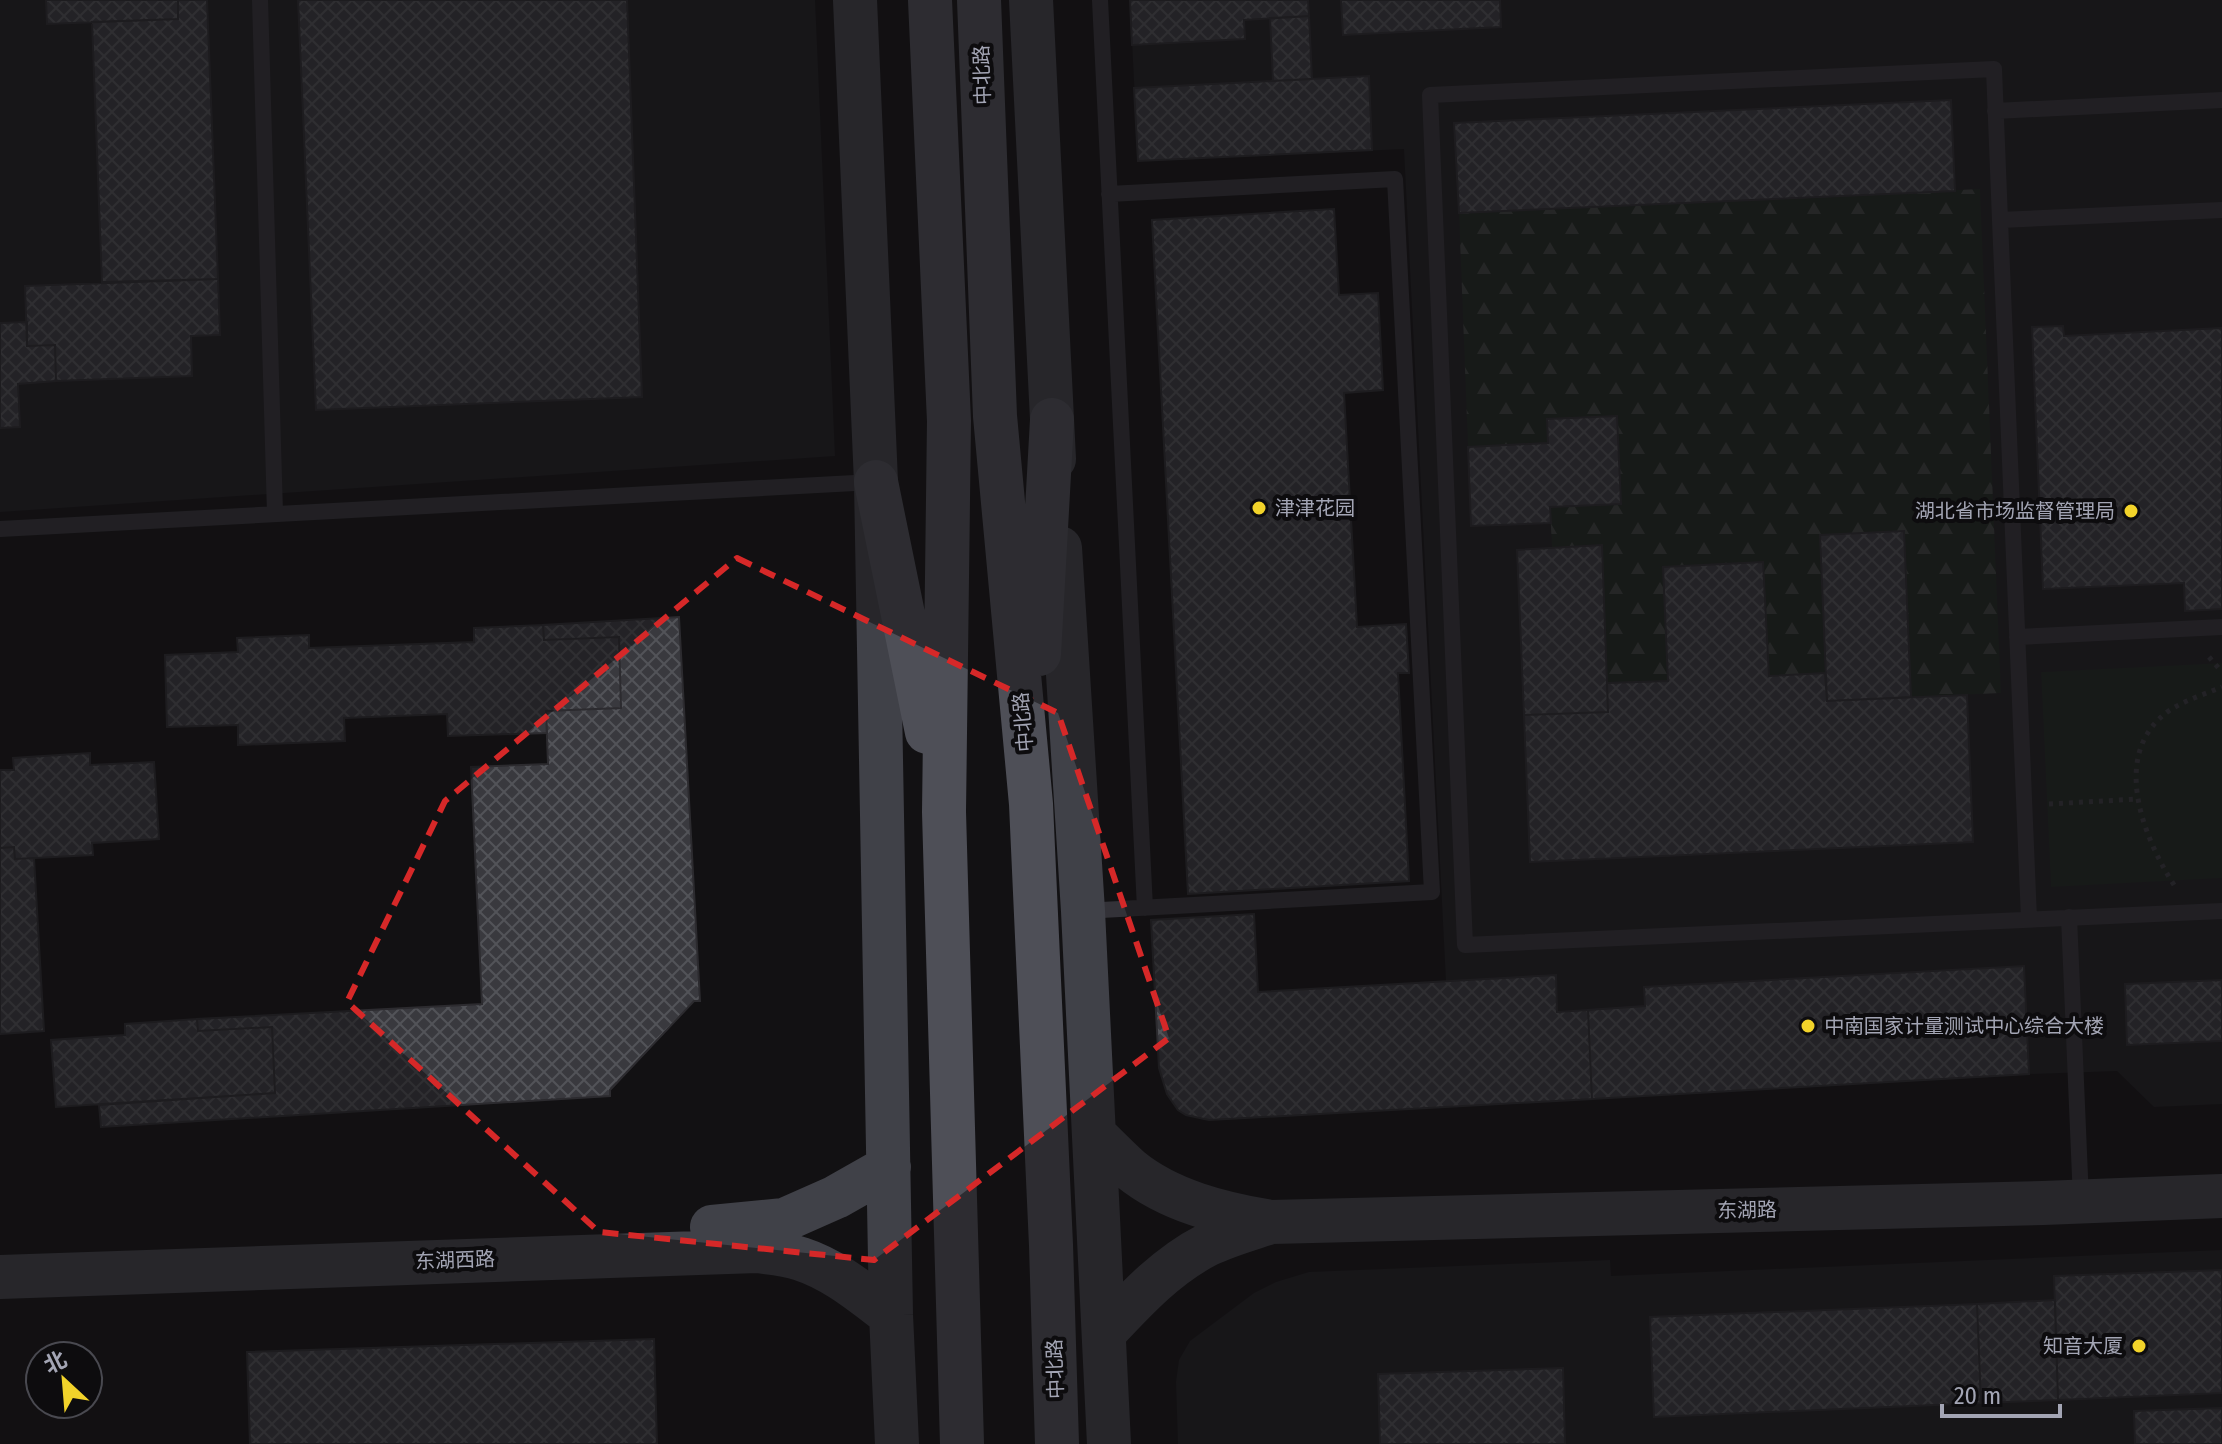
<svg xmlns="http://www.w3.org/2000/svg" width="2222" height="1444" viewBox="0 0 2222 1444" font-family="'Fira Sans Condensed','Noto Sans SC',sans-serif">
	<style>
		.built { fill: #1e1d20 }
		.grass { fill: #1e2620 }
		.forest { fill: url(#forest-firs) }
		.building { fill: url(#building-cross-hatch); stroke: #2c2b2f; stroke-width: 2 }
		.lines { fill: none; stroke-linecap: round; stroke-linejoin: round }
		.path { stroke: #38393f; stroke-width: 5; stroke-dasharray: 4 6; stroke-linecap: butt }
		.lane { stroke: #333238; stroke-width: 16 }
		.secondary { stroke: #404148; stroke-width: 44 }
		.primary { stroke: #4e4f57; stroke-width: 44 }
		.marked { fill: none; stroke: #d62828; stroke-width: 6; stroke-dasharray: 16 10; stroke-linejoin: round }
		.poi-dot { fill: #f2d32a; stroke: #0d0c0e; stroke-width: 3 }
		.labels { text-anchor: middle; stroke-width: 8; stroke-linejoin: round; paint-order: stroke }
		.street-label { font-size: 20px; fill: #a3a5b4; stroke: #0d0c0e }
		.poi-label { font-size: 20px; fill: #a3a5b4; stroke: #0d0c0e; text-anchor: start }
	</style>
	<defs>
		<pattern id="forest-firs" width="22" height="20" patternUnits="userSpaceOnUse" patternTransform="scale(2)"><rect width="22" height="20" fill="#1e2620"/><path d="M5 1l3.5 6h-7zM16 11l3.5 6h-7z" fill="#3c423e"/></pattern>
		<pattern id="building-cross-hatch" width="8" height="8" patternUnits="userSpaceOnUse" patternTransform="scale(2)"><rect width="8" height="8" fill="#39393e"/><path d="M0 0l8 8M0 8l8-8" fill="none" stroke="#525358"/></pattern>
	</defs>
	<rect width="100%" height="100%" fill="#121113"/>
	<path class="built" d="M0,0H815L835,456L0,512Z
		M1130,0H2222V1104L2154,1107L2117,1071L2029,1074L2024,966L1644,987L1645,1006L1557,1012L1555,975L1446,981L1404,149L1138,161Z
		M2222,1250V1444H1178L1176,1382L1179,1360L1190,1341L1254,1293L1276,1282L1309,1272L1610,1260L1611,1276Z"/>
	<path class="grass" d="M2222,663V878L2051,887L2041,672Z"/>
	<path class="forest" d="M1980,189L2001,693L1911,697L1904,531L1820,535L1825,673L1769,676L1763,562L1663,567L1668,681L1607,683L1602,545L1552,547L1550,507L1621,504L1617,416L1547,419L1548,443L1468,447L1459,213Z"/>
	<path class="building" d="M46,0H178V19L47,24Z
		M178,0H207L218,279L102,282L92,22L178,19Z
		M298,0H627L642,397L316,410Z
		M1130,0H1308L1309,16L1244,20L1245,39L1132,45Z
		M1341,0H1500L1501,27L1343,35Z
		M1309,16L1312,79L1273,81L1270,18Z
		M1369,76L1372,150L1138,161L1134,88Z
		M1951,100L1955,191L1459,213L1454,123Z
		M1334,209L1339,295L1378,293L1383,390L1344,393L1357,627L1406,624L1409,673H1398L1409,881L1188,894L1152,220Z
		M218,279L220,335L191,336L192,376L56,381L55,345L27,346L25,286Z
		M27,322V346L55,345L56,381L18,384L20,427L0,428V323Z
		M2063,326L2064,336L2222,328V609L2185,611L2184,583L2043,589L2032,327Z
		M1617,416L1621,504L1550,507L1551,523L1471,526L1468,447L1548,443L1547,419Z
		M1904,531L1911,697L1827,701L1820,535Z
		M1602,545L1608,712L1524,715L1517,550Z
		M1763,562L1769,676L1825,673L1827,701L1967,695L1973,842L1530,862L1524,715L1608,712L1607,683L1668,681L1663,567Z
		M679,617L700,1001H694L610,1090V1096L101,1127L99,1105L275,1093L272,1027L198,1031L197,1019L482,1004L471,767L548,764L546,711L621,708L619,637L544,640L543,625Z
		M543,625L544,640L619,637L621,708L546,711L547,733L448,736L447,714L344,718L345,741L238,745V725L167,727L165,655L238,652L237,638L309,635V648L474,642V628Z
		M90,753V765L154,762L159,839L92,843L93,855L15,859L14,847L0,848V770H14L13,758Z
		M14,847L15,859L34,858L44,1031L0,1034V848Z
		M1254,914L1258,992L1556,975L1557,1012L1588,1010L1592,1099L1209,1120L1186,1115L1178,1110L1167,1094L1159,1068L1151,920Z
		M2024,966L2029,1074L1592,1099L1588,1010L1645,1006L1644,987Z
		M2222,980V1041L2127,1045L2125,984Z
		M197,1019L198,1031L272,1027L275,1093L56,1107L51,1040L125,1035V1024Z
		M2222,1270V1393L2058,1400L2054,1276Z
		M2055,1300L2058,1400L1981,1403L1977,1304Z
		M1977,1304L1981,1403L1654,1417L1650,1317Z
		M654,1339L657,1444H250L247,1352Z
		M1563,1368L1565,1444H1380L1378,1374Z
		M2222,1408V1444H2135L2134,1411Z"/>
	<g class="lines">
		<path class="path" d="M2209,657L2222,672
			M2049,804L2138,799
			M2174,885C2143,837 2109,752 2170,710C2186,700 2205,694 2222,687"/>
		<path class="lane" d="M260,0L275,513
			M1100,0L1145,908
			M1995,111L2222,100
			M2000,220L1994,69L1430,95L1465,945L2222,911
			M0,529L873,482
			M2017,637L2222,627
			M1083,911L1432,892L1395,179L1109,194
			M2069,917L2081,1200
			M2029,919L2000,220L2222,210"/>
		<path class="secondary" d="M855,0L876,482L891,1315L897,1444
			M1031,0L1054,459
			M1060,548L1083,911L1109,1444
			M1094,1134C1106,1146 1118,1158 1130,1169C1169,1201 1223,1214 1271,1222L2043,1203L2222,1196
			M712,1227L784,1220L836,1197L889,1167
			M0,1277L757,1251C772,1253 787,1254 801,1259C835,1270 863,1294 891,1315
			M1104,1333C1135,1300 1166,1266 1207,1245C1228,1235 1250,1229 1271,1222"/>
		<path class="primary" d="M930,0L949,421L944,812L962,1444
			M979,0L995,416L1031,804L1051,1245L1057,1444
			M876,482L927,732
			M1039,654L1052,420"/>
	</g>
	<path d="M0 0H2222V1444H0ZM737,558L1058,713L1169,1038L874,1260L599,1232L347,1002L445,801Z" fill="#121113" fill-opacity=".55" fill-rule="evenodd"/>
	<path class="marked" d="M737,558L1058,713L1169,1038L874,1260L599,1232L347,1002L445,801Z"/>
	<g class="poi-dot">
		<circle cx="1259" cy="508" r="8"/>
		<circle cx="2131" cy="511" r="8"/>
		<circle cx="1808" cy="1026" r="8"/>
		<circle cx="2139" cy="1346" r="8"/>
	</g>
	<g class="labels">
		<g class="street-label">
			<text transform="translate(982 75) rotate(-92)" y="7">中北路</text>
			<text transform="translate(1023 722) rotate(-95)" y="7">中北路</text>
			<text transform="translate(1747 1210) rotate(-1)" y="7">东湖路</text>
			<text transform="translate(455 1260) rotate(-2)" y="7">东湖西路</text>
			<text transform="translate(1055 1369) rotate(-92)" y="7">中北路</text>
		</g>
		<g class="poi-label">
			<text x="1275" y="515">津津花园</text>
			<text x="2115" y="518" text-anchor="end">湖北省市场监督管理局</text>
			<text x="1824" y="1033">中南国家计量测试中心综合大楼</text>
			<text x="2123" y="1353" text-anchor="end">知音大厦</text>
		</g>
	</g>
	<g transform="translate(64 1380) rotate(334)"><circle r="38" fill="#0d0c0e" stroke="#494950" stroke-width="2"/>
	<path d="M0-6L14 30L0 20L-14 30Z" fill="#f2d32a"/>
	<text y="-12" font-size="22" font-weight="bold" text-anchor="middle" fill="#a3a5b4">北</text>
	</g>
	<path d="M1942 1404v12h118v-12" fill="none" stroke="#a3a5b4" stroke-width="4"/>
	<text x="1954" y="1404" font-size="24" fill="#a3a5b4" stroke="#0d0c0e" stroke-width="6" paint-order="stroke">20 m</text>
</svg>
